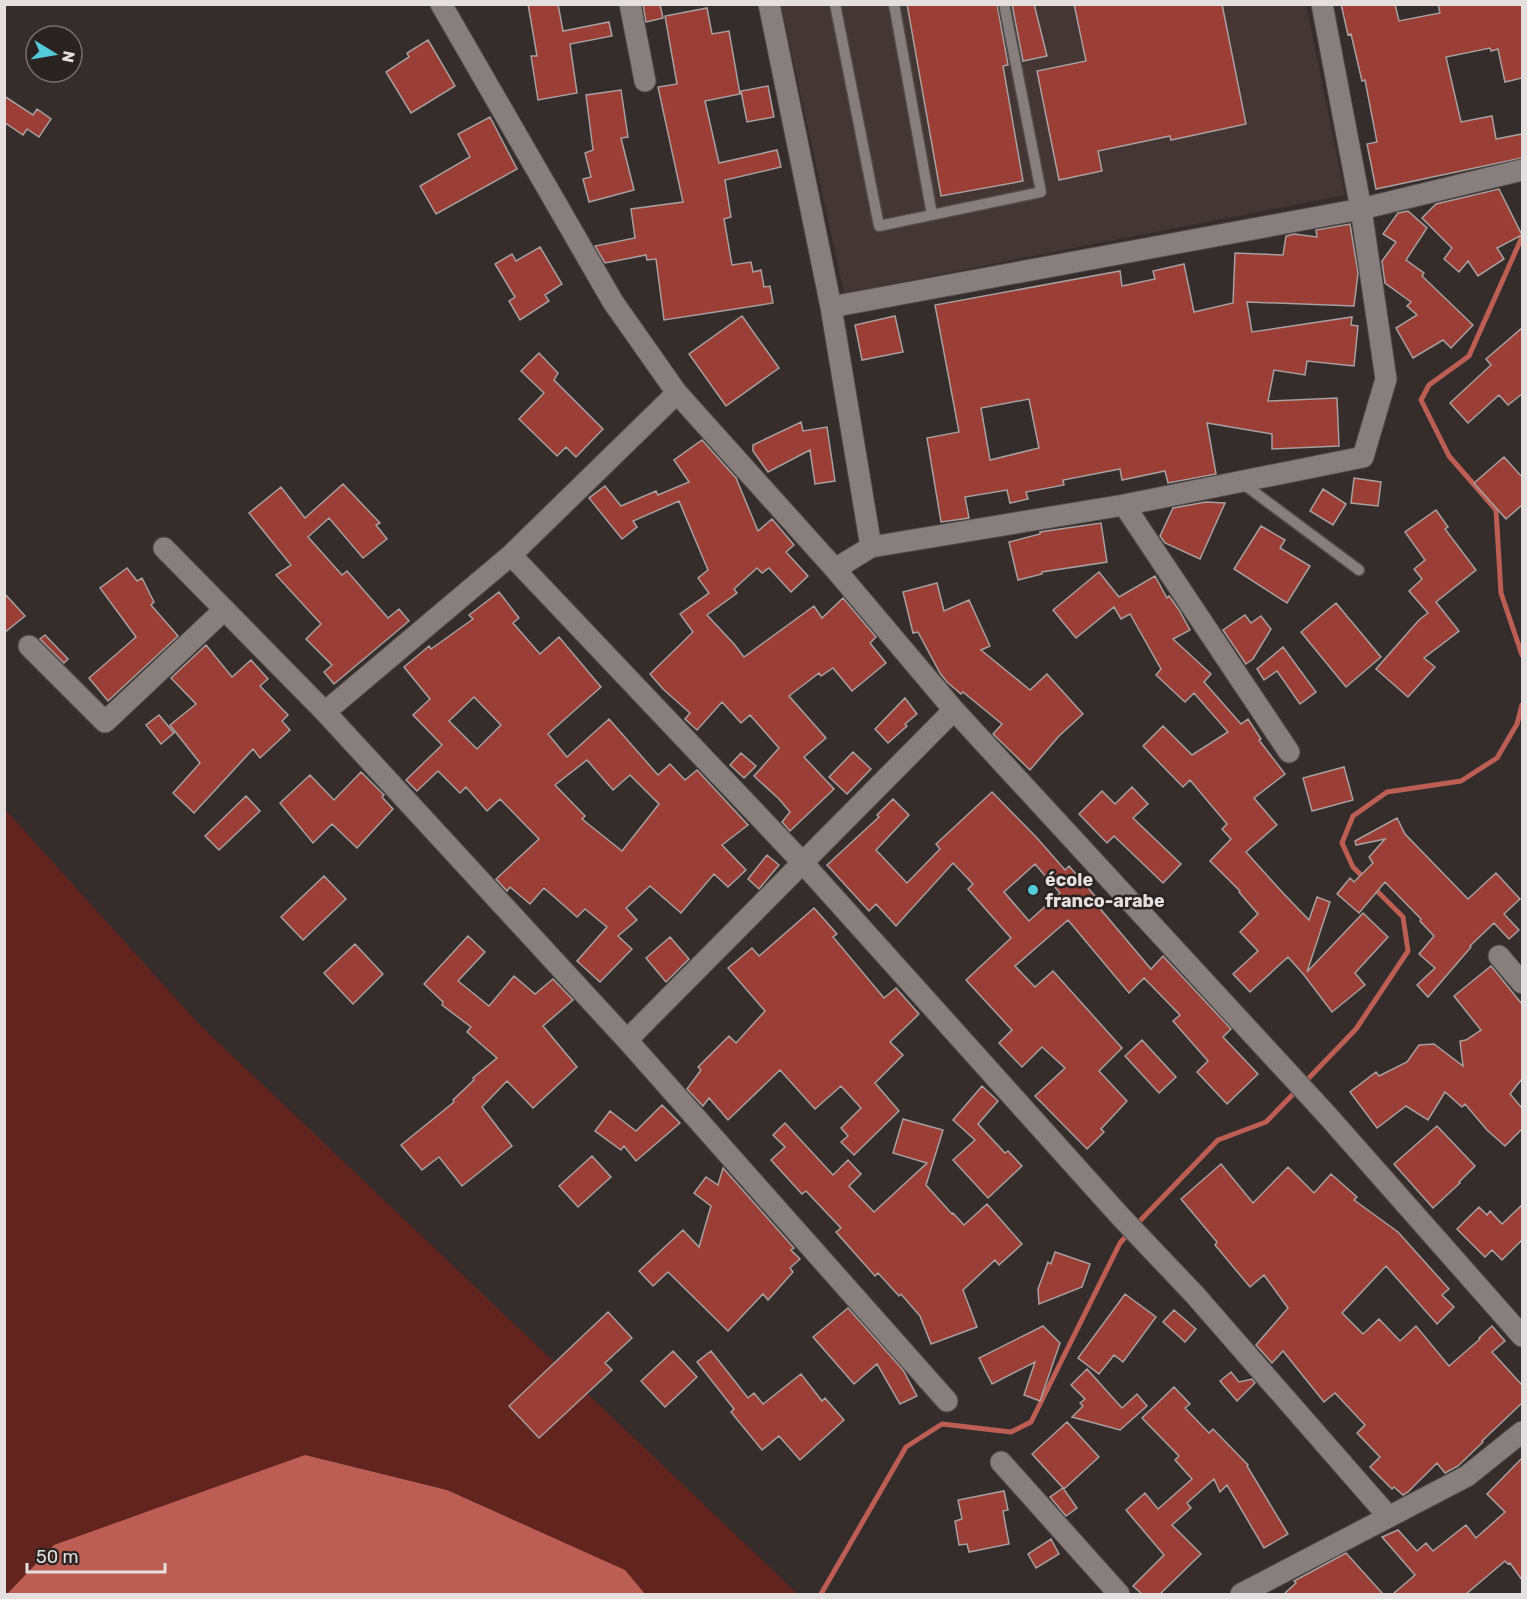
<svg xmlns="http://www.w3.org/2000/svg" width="1527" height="1599" viewBox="0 0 1527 1599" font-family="Rubik,sans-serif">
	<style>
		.built { fill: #443634 }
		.green { fill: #62241f }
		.water { fill: #bd5e54 }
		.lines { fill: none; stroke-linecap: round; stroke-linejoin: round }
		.stream { stroke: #bd5e54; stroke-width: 5 }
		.building { fill: #9a3e36; stroke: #a89f9e; stroke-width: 1.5; fill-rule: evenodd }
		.service-casing { stroke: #504a49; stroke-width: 13 }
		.minor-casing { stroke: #504a49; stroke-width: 23 }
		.service { stroke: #877f7e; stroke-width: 10 }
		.minor { stroke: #877f7e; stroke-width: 21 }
		.poi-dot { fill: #53cbdb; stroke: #2a2322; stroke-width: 2 }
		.labels { text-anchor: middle; stroke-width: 5; stroke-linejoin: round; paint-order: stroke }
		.poi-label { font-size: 18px; font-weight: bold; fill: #e5e0e0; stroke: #2a2322; text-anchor: start }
	</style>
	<rect width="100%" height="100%" fill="#342d2c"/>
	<path class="built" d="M781,5H1306L1345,195L844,293Z"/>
	<path class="green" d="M4,808L198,1023L798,1594H645L624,1570L447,1490L305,1455L5,1594Z"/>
	<path class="water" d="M305,1455L447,1490L625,1570L645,1594H7L54,1545Z"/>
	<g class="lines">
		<path class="stream" d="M1522,237L1469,356L1429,385L1421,400L1449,456L1496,510L1501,593L1522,655
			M1364,878L1353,867L1342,843L1353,816L1387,792L1461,781L1497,758L1517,724L1522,705
			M1304,1083L1356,1029L1408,951L1403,917L1373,887
			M1135,1226L1218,1140L1266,1122L1297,1090
			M821,1594L906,1447L942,1424L1011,1432L1031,1422L1120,1243L1129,1233"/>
	</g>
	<path class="building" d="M528,4H558L563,31L609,22L612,36L570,44L577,93L538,100L531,56H537Z
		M643,4H660L663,18L646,22Z
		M907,4H997L1008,65L1003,66L1023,181L941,196Z
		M1012,4H1034L1047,56L1023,61Z
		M1074,4H1222L1246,124L1171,140L1170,136L1098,151L1102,171L1059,180L1037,71L1086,61Z
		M1341,4H1395L1399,21L1440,13L1438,4H1522V78L1505,82L1498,49L1491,51L1490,48L1446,57L1461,122L1492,116L1496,139L1522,134V158L1376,189L1367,144L1377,142L1365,80L1362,81L1351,34L1348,35Z
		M707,8L712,34L729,31L740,94L705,101L719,163L777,150L781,167L725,180L731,217L724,219L732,265L751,262L753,272L761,270L764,287L770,286L773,303L664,320L656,259L647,260L646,255L605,263L595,246L635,238L631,209L683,202L658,87L677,84L665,16Z
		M428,40L455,86L411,113L386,72L409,57L407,53Z
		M768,86L774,117L747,122L741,91Z
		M621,90L628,137L621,138L634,190L589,202L583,179L591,177L585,153L593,150L586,95Z
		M4,96L33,115L37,109L51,119L39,137L27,129L23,135L4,122Z
		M490,117L517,169L436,214L420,186L470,157L458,134Z
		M1499,189L1522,235L1497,248L1504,259L1478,276L1468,261L1459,272L1444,259L1452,248L1422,218L1436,204Z
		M1408,211L1427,228L1406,260L1424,273L1422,276L1473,325L1451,348L1443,340L1413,358L1396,328L1417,315L1407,306L1411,302L1385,283L1382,261L1396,242L1383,234L1398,213Z
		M1350,224L1358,273L1354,306L1247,302L1252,332L1352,317L1351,325L1358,326L1354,366L1307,361L1305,375L1274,370L1268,401L1337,398L1339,446L1272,449V434L1207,423L1216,474L1168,483L1165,471L1122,480L1120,469L1063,480L1064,485L1026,492L1028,499L1010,503L1007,490L965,497L969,518L941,522L927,438L959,432L935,305L1120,271L1122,286L1155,279L1153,271L1184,264L1194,312L1233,303L1235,253L1283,255L1286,236L1294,234L1317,237L1316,230ZM1029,399L1039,448L990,460L981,408Z
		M540,247L562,284L545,295L549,301L520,320L509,301L515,297L495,264L512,254L516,261Z
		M742,316L779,368L726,406L689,354Z
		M895,316L903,352L862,360L855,325Z
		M1522,328V394L1508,405L1499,395L1468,423L1450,403L1491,365L1486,359Z
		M539,353L558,373L554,380L603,429L576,457L566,447L557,456L519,419L544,393L521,371Z
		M801,422L803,431L827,427L835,481L815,484L810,450L768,472L753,451V445Z
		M702,440L736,478L758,531L772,519L794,545L786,552L808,576L791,592L769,568L762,573L757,568L734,589L737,593L707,615L734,644L744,657L814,606L822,618L843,598L876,637L870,643L886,663L852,691L833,668L821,676L819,673L789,696L826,738L804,757L834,789L790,831L782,822L790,812L779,799L754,776L779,748L750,715L741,723L722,702L697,730L685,719L690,713L663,689L650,674L693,632L680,614L709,593L698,578L708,570L679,501L633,521L637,527L622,539L589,498L605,486L621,506L656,491L658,495L689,482L674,460Z
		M1504,457L1522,477V505L1506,519L1474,483Z
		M1354,478L1381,482L1378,506L1351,503Z
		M343,484L380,523L376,525L387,539L363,558L329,518L308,537L342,575L347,571L388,618L399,609L409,621L334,684L324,672L332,665L306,639L321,624L276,575L291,565L249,513L281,487L305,518Z
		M1323,489L1346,504L1333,525L1310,511Z
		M1206,502L1225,503L1200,559L1165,543L1160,536L1173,508Z
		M1436,510L1448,527L1445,529L1476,570L1436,602L1459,631L1424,658L1435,667L1408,697L1376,669L1419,620L1428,613L1409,591L1422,579L1414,569L1425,560L1405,532Z
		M1101,523L1107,562L1042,572V574L1018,580L1009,542L1040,534V532Z
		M1261,526L1285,540L1280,548L1310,566L1287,603L1234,569Z
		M127,568L137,581L142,578L154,602L151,605L178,636L108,701L89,678L136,637L100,588Z
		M1099,572L1119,597L1155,576L1167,598L1169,596L1179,610L1190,630L1173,639L1211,674L1204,682L1241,724L1248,719L1261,739L1259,740L1285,774L1254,798L1277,825L1246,852L1283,893L1309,920L1317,897L1330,902L1307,972L1363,913L1388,937L1355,973L1365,985L1332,1012L1304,975L1288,957L1250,992L1233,974L1258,951L1240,932L1258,914L1239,892L1240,891L1210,861L1231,839L1222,829L1227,824L1190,780L1183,787L1143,746L1163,726L1192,755L1228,732L1194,693L1185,702L1156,675L1161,669L1130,614L1121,619L1114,607L1076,638L1053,610Z
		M937,583L944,611L969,600L990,646L981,650L1030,690L1047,674L1083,714L1059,736L1030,770L993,734L1002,724L963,692L961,694L947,682L940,673L918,632L913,633L903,592Z
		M499,592L519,618L513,623L540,654L559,637L601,687L548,734L567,757L609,719L658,775L670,764L685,780L697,770L748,825L722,845L746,870L728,887L714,874L681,913L650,886L626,908L637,920L618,936L632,949L600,982L577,961L607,927L585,909L577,917L544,888L530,904L510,887L507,891L496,879L539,839L500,799L487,811L466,787L460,793L438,771L417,791L406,780L442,745L413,715L430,699L404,667L429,646L431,649L473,619L469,615ZM474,697L501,725L477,749L449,721ZM587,760L613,790L630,775L659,804L622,851L582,819L585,816L555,785Z
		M4,593L25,616L4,633Z
		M1336,603L1381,657L1346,687L1301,632Z
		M1245,615L1251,623L1261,616L1271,629L1253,659L1246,664L1223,630Z
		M45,635L68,659L64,663L40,639Z
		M206,645L232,677L251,660L268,679L260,686L288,715L282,721L290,730L260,758L253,749L194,813L173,793L200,763L170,725L196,704L171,678Z
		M1283,647L1316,692L1300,704L1277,671L1264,680L1257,669Z
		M905,698L917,714L905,724L907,726L888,743L875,729Z
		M159,715L174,733L161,744L146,725Z
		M853,752L871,769L847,794L829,777Z
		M741,753L756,766L744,778L730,765Z
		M1344,767L1353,800L1312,811L1303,778Z
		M361,772L384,795L382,797L393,809L357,848L332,824L313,843L280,803L310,775L334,800Z
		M1132,787L1148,804L1133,818L1181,864L1163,883L1114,836L1107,843L1079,814L1102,791L1115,804Z
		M992,792L1037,838L1065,870L1069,866L1095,896L1092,899L1151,969L1163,956L1231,1029L1223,1037L1258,1074L1227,1104L1197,1072L1208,1061L1173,1021L1180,1015L1144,978L1129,993L1068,920L1015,966L1035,987L1053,971L1122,1048L1099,1071L1127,1101L1101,1129L1104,1132L1087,1149L1035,1096L1065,1068L1042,1047L1022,1067L999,1043L1012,1030L966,980L1011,938L968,889L973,884L953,863L896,926L876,904L869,911L827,865L879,817L877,815L893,799L909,815L876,850L907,883L940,849L936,844ZM1035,864L1060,893L1029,921L1004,892Z
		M246,796L260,811L219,850L205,836Z
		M1397,818L1405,834L1468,899L1496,873L1520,899L1504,914L1519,930L1509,939L1494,923L1470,946L1471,947L1428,997L1417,985L1435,968L1419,954L1434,936L1420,921L1421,919L1385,882L1359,913L1337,894L1350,878L1354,882L1373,863L1369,857L1385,839L1356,845L1355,841Z
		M767,855L779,865L759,889L748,879Z
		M324,876L346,899L303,940L281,917Z
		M814,908L837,934L833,937L884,998L896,988L919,1014L890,1042L903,1055L875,1083L899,1111L854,1155L841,1142L848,1136L841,1128L861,1108L841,1086L815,1109L780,1070L728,1120L709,1098L703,1106L687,1089L701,1070L698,1067L729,1036L736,1043L765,1011L728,968L752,948L759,956Z
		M468,936L485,952L458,981L489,1006L514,976L535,994L553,979L573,1000L543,1026L577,1067L533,1108L507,1081L482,1107L512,1146L462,1186L439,1157L422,1170L401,1145L454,1102L453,1100L474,1080L473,1078L497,1058L467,1032L471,1027L442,1005L443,1002L424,984Z
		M670,937L689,959L666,982L646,958Z
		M355,944L383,974L353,1004L324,973Z
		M1491,966L1522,1004V1079L1510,1094L1522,1108V1129L1505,1146L1487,1130L1465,1104L1462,1107L1445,1092L1428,1120L1406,1106L1377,1128L1350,1092L1376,1072L1379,1076L1407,1062L1419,1045L1434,1044L1463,1066L1460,1041L1466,1040L1481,1030L1454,996Z
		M1142,1040L1176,1077L1159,1093L1125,1056Z
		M982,1086L998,1101L978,1124L1005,1153L1008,1151L1022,1166L988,1198L953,1160L975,1140L953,1120Z
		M662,1105L680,1123L636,1161L624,1146L621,1150L595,1131L610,1111L636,1131Z
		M903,1119L943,1130L926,1185L952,1214L953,1213L964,1225L987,1204L1022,1244L999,1265L995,1260L963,1290L977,1327L931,1344L920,1316L901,1294L899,1296L878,1273L875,1276L836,1232L841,1228L806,1191L802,1194L771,1160L785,1147L773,1135L785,1123L833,1175L848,1160L861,1174L849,1186L874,1212L927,1163L893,1153Z
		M1437,1126L1475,1166L1459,1182L1460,1183L1433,1208L1394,1164Z
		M592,1156L611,1177L578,1207L559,1186Z
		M1221,1164L1253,1203L1288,1167L1314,1193L1331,1174L1357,1197L1354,1200L1398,1232L1449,1289L1442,1295L1454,1307L1437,1324L1386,1266L1342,1313L1363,1334L1379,1319L1400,1341L1416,1326L1449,1366L1480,1339L1479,1338L1492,1326L1505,1341L1492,1352L1522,1385V1403L1482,1441L1483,1442L1458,1466L1445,1473L1437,1463L1408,1492L1403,1495L1394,1487L1392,1489L1370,1467L1380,1457L1357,1433L1365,1425L1335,1393L1324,1402L1283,1351L1272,1363L1256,1345L1288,1308L1264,1275L1250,1287L1215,1245L1217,1242L1181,1199Z
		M723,1168L794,1248L791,1250L800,1259L790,1268L793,1272L768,1300L763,1294L728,1331L668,1272L653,1286L639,1271L683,1230L699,1247L711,1206L694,1193L706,1177L718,1185Z
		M1522,1205V1240L1502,1260L1492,1250L1485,1257L1457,1229L1479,1207L1487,1215L1490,1211L1502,1224Z
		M1055,1252L1090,1264L1082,1287L1039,1304L1038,1289L1048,1262L1051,1264Z
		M1125,1294L1156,1317L1123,1362L1114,1355L1099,1374L1078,1358Z
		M848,1308L903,1370L917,1396L900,1404L877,1364L854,1384L813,1337Z
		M1174,1310L1196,1329L1185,1342L1163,1322Z
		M608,1312L632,1338L605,1363L612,1370L539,1438L509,1406Z
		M1043,1326L1060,1343L1040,1401L1024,1395L1035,1362L992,1384L979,1358Z
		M673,1351L697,1377L665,1407L641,1381Z
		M711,1351L748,1398L754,1393L763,1404L801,1374L822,1401L825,1398L844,1420L800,1460L779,1436L762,1450L731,1412L734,1409L697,1362Z
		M1087,1369L1122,1408L1137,1394L1147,1406L1120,1430L1072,1417L1083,1406L1080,1403L1085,1399L1071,1385Z
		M1231,1372L1239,1382L1252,1379L1255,1383L1237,1401L1220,1381Z
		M1174,1387L1190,1404L1185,1408L1209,1433L1213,1429L1248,1465L1247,1466L1288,1534L1264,1548L1227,1485L1220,1492L1214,1479L1187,1503L1191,1508L1172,1525L1201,1554L1160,1594H1142L1133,1586L1164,1555L1126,1510L1145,1493L1158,1509L1192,1479L1175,1460L1179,1456L1142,1418Z
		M1067,1422L1099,1457L1064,1489L1032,1454Z
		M1522,1458V1580L1510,1563L1508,1564L1505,1561L1466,1594H1393L1415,1575L1382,1537L1398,1530L1417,1551L1426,1543L1433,1551L1466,1525L1476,1538L1505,1512L1487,1494Z
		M1063,1488L1077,1508L1066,1516L1050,1497Z
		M1004,1491L1008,1510L1003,1511L1009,1544L969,1552L967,1544L959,1545L955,1521L962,1519L958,1500Z
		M1051,1539L1059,1554L1036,1568L1028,1554Z
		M1346,1553L1383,1594H1284L1296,1583L1294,1581Z"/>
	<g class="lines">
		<g class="service-casing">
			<path id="service" d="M835,4L879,226L1041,192L1004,4
				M894,4L932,215
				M1242,483L1359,570"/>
		</g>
		<g class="minor-casing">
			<path id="minor" d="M441,4L613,302L677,393L835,569L954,710L1327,1115L1522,1336
				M630,4L645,81
				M769,4L831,307L871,547L835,569
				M831,307L1361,209L1522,170
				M1124,505L1289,752
				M871,547L1124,505L1363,457L1386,379L1361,209L1322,4
				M164,548L325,712L627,1040L947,1401
				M511,555L803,863L1120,1216L1195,1295L1388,1516
				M29,646L105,722L224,610
				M325,712L511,555L677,393
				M1499,956L1522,983
				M627,1040L954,710
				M1001,1462L1119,1594
				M1241,1594L1467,1476L1522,1432"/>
		</g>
		<use href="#service" class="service"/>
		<use href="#minor" class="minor"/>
	</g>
	<circle class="poi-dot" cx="1033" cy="890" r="6"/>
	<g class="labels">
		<g class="poi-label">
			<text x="1045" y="886">école<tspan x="1045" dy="21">franco-arabe</tspan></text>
		</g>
	</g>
	<rect width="1527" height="1599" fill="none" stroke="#e5e0e0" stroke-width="12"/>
	<g transform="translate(54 54) rotate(101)"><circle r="28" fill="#2a2322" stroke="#756f6e" stroke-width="1.5"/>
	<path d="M0-4.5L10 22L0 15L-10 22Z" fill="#53cbdb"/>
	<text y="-9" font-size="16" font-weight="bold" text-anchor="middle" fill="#e5e0e0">N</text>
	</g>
	<path d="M27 1563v9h138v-9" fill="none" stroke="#e5e0e0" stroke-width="3"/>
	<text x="36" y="1563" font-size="18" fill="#e5e0e0" stroke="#2a2322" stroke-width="4.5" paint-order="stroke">50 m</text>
</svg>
